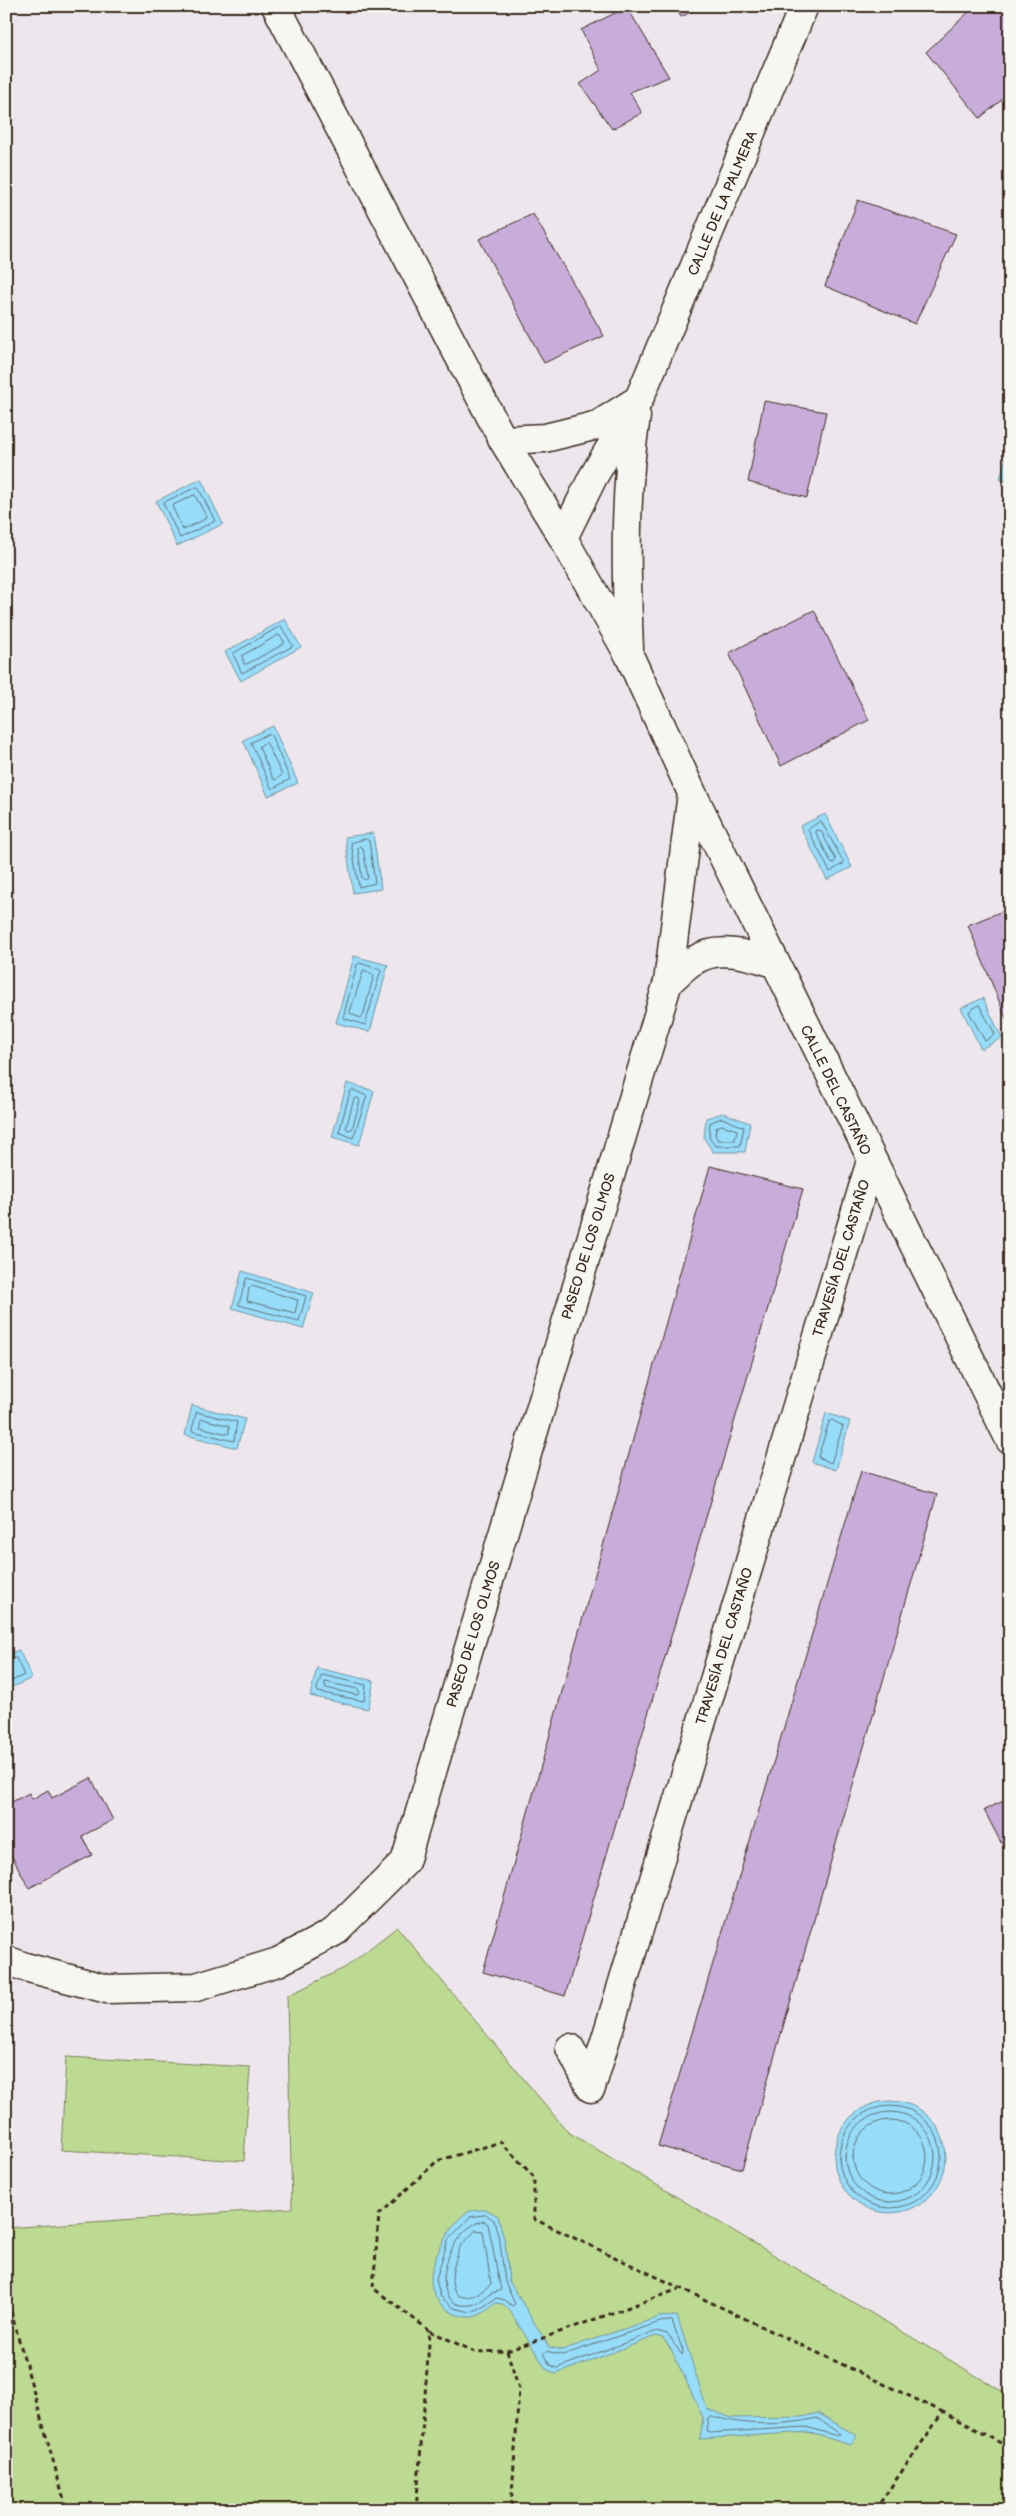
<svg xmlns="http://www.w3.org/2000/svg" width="1016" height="2516" viewBox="0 0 1016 2516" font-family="'Balsamiq Sans',sans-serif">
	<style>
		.green { fill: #bdda92; stroke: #7c8258 }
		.water { fill: #97dcf9; stroke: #7295a1 }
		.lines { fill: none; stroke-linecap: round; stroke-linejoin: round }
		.shore { stroke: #607176; stroke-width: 1 }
		.building { fill: #c8acd9; stroke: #3b2a1e }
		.street-casing { stroke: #3b2a1e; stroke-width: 31 }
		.path { stroke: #3b2a1e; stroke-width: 3; stroke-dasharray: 5 4; stroke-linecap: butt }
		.street { stroke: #f6f6f2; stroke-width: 28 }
		.labels { text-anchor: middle; stroke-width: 4; stroke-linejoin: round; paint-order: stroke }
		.street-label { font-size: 14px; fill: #3b2a1e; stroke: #f6f6f2 }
	</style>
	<rect width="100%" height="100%" fill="#ede7ed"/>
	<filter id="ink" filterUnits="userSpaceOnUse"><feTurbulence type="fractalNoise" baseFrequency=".02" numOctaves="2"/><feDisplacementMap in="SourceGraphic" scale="10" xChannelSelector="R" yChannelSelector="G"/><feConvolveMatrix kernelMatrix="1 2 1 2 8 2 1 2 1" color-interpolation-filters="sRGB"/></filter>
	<g filter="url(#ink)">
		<path class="green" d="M397,1927L568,2132L1010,2396V2510H6V2228L292,2208L287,1996L346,1967Z
			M66,2057L250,2067L244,2161L61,2150Z"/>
		<path class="water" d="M1010,443V482L1000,479Z
			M201,479L223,524L177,546L156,501Z
			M285,619L301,647L241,681L225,652Z
			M273,726L298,783L268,796L243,740Z
			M825,814L852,867L827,880L800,826Z
			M373,833L381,889L353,893L345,837Z
			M354,956L388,965L370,1032L336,1023Z
			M983,998L1002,1038L981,1049L961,1008Z
			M347,1083L374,1091L359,1145L332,1137Z
			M723,1113L750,1123L745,1152H713L704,1138L706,1118Z
			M242,1271L314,1293L303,1329L232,1308Z
			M192,1405L245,1419L237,1448L185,1435Z
			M826,1413L850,1421L836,1470L812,1462Z
			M19,1650L32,1678L6,1690V1655Z
			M317,1668L374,1681L368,1709L310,1696Z
			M834 2157a56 56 0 1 1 112 0a56 56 0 1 1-112 0Z
			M487,2210L498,2216L505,2242L509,2281L549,2347L562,2350L659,2317L677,2316L707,2409L732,2418L802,2417L818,2413L857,2436L851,2445L807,2432L700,2439L703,2417L672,2351L663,2338L656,2336L556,2374L546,2369L510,2311L503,2304L496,2303C489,2309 480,2317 470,2317C449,2317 430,2299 431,2278C432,2259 451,2221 468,2212C472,2210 481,2210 487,2210Z"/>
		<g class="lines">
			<path class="shore" d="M198,487L215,521L180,538L163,503Z
				M195,495L207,518L183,530L172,506Z
				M281,626L293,646L242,673L233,654Z
				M279,635L284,641V644L247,664H244L242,656Z
				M268,734L271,735L290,779L272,789L251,743Z
				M266,742L282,775L275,780L273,779L259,747Z
				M821,821L844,863L830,872L808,830Z
				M817,830L821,831L836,860L834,863L831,862L816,833Z
				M366,839L369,841L375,883L359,887L351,843Z
				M360,846L363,848L368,878L365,880L362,878L358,849Z
				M360,963L381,970L365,1025L343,1018L357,965Z
				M364,970L374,975L363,1016L360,1018L350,1013Z
				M979,1005L995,1034L985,1041L969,1012Z
				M353,1090L367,1096L353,1138L339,1132L350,1092Z
				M358,1098L360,1101L352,1129L348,1130L346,1128L354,1099Z
				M722,1118L744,1127L740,1146H715L709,1137L710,1123Z
				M722,1125L737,1130L735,1140H718L715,1135L716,1128Z
				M247,1278L306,1296L299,1321L239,1305Z
				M252,1286L298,1300L295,1313L247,1301L249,1288Z
				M197,1412L237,1422L234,1441L192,1431Z
				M203,1419L229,1426V1433L227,1434L200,1427V1421Z
				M832,1420L843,1426L831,1463L818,1457L829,1422Z
				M6,1659L16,1658L24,1675L6,1684
				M322,1675L366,1685L364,1701L318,1692L317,1689Z
				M325,1682L358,1689L360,1693L357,1695L326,1688Z
				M839 2157a51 51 0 1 1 102 0a51 51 0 1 1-102 0Z
				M845 2157a45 45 0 1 1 90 0a45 45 0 1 1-90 0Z
				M853 2157a37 37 0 1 1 74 0a37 37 0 1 1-74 0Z
				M486,2215L494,2220L500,2243L505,2282L515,2304L512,2306L505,2300L496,2298L483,2307L471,2312L454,2308L440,2296L436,2279L448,2240L470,2217Z
				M484,2221L488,2224L501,2290C497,2292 493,2292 490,2294C483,2298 479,2304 470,2305C424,2311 446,2226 484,2221Z
				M476,2230L483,2231L491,2284C464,2308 444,2298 455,2262C457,2257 458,2251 460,2247C464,2241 471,2236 476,2230Z
				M672,2321L683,2351L682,2355L667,2334L657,2331L557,2368L550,2365L543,2354L546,2351L563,2355L660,2322Z
				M711,2416C743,2426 784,2426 817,2418L840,2434L837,2436L806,2427L709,2433L706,2431L708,2418Z"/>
		</g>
		<path class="building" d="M675,6H703L681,17Z
			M975,6H1003L1010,13V93L980,118L926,52Z
			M627,7L669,77L630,92L642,113L612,129L580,84L601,70L581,30Z
			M858,200L956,234L915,324L825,286Z
			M533,214L604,336L544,363L479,239Z
			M764,401L826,412L807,498L748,482Z
			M814,610L869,720L781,766L729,653Z
			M1010,908V1023H1008L968,925Z
			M710,1166L803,1189L565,1996L483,1972Z
			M861,1471L937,1494L742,2169L658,2146Z
			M91,1778L113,1820L82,1836L92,1855L29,1888L6,1845V1805L29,1793L32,1799L48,1790L52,1798Z
			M1010,1798V1860L984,1810Z"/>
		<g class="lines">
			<g class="street-casing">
				<path id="street" d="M503,440L545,438L598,425L636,401
					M563,538L593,477L639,399L804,6
					M629,649C626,570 624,495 636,416
					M692,793L1010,1440
					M668,982C677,975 685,965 695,960C719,945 750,955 774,963
					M6,1960L25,1967L107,1989L196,1987L278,1962L334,1932L405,1862L668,982L692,793L629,655L563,538L503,440L276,6
					M570,2048L591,2088L871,1161"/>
			</g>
			<path class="path" d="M6,2294L67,2510
				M430,2331L475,2352L507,2351L519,2389L511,2510
				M507,2351L679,2289
				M416,2510L430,2331L373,2288L379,2215L437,2161L501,2142L534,2177V2219L943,2412
				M875,2510L943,2412L1010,2448"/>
			<use href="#street" class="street"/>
		</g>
	</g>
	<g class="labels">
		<g class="street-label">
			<text transform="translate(722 203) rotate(-67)" y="5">CALLE DE LA PALMERA</text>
			<text transform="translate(836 1090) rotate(64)" y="5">CALLE DEL CASTAÑO</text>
			<text transform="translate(588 1246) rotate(-73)" y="5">PASEO DE LOS OLMOS</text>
			<text transform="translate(841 1258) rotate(-73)" y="5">TRAVESÍA DEL CASTAÑO</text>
			<text transform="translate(473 1634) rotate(-73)" y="5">PASEO DE LOS OLMOS</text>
			<text transform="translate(724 1646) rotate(-73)" y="5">TRAVESÍA DEL CASTAÑO</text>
		</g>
	</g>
	<rect width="1016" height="2516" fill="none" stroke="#f6f6f2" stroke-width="25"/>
	<rect x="12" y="12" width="991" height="2491" fill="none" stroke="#3b2a1e" stroke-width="2" filter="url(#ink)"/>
</svg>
